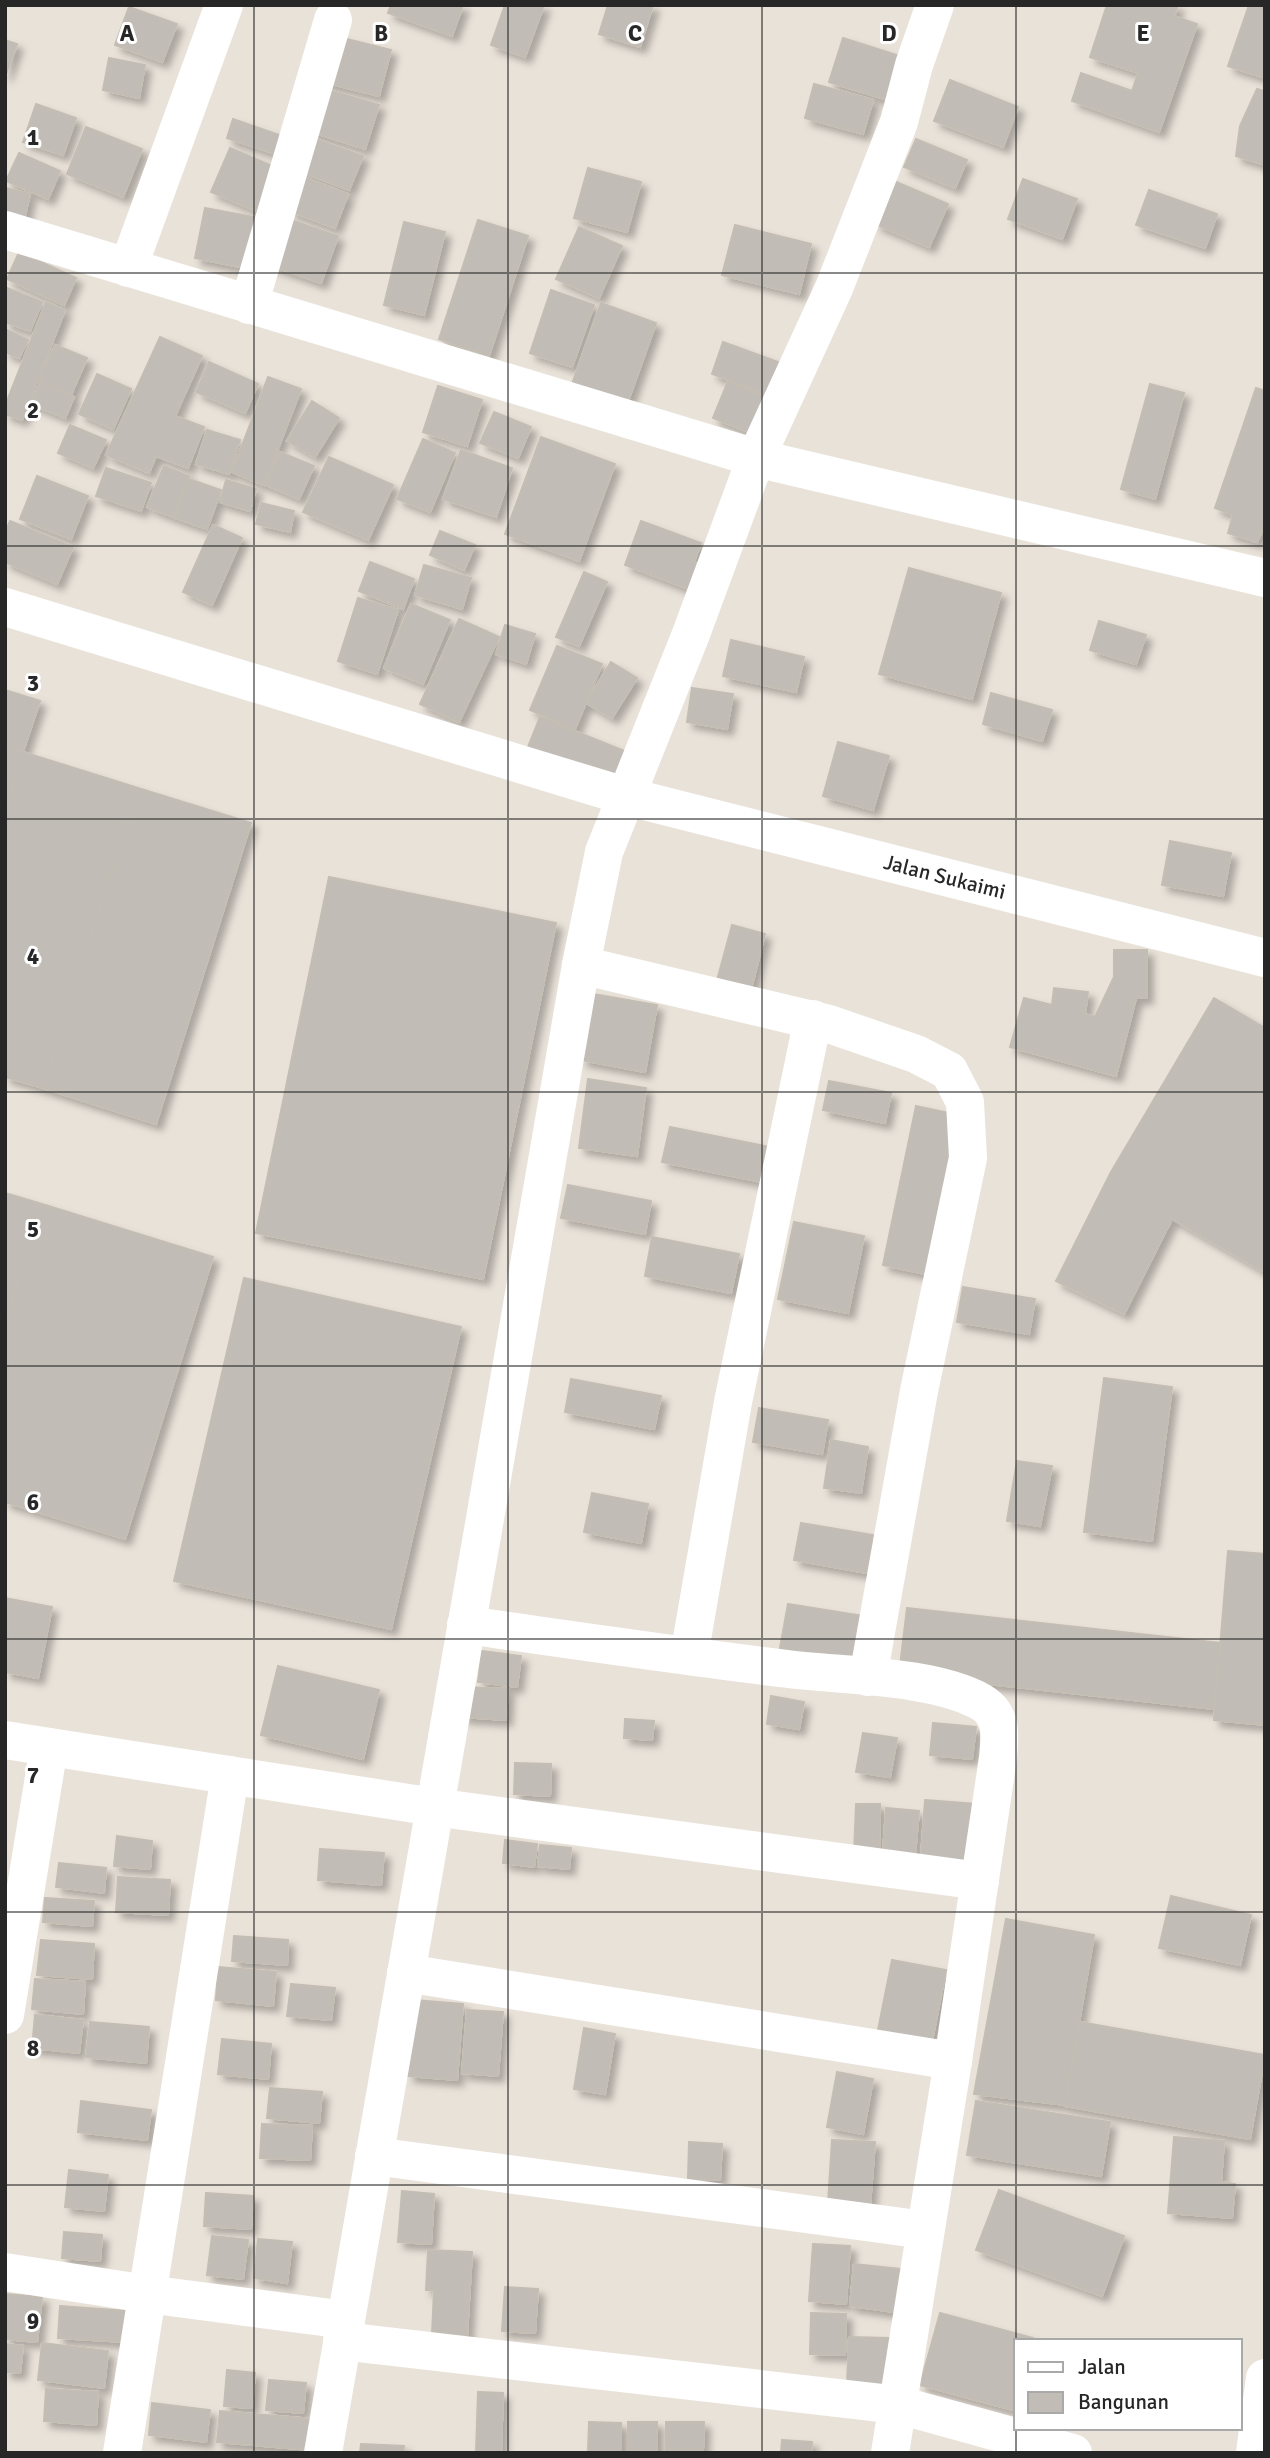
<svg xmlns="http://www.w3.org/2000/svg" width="1270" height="2458" viewBox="0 0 1270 2458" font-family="Signika,sans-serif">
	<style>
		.building { fill: #c1bcb6; stroke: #c4bdb3; stroke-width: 2; filter: url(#shadow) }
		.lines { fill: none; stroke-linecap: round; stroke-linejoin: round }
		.street { stroke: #fff; stroke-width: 38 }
		.secondary { stroke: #fff; stroke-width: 38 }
		.grid { fill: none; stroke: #272727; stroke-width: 2; stroke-opacity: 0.55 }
		.labels { text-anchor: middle; stroke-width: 6; stroke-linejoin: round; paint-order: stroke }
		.street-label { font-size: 21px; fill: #272727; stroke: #fff }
		.grid-label { font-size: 23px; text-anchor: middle; font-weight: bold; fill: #272727; stroke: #fff; stroke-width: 6; stroke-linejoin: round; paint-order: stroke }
	</style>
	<defs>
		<filter id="shadow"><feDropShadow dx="6" dy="6" stdDeviation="3.5" flood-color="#0004"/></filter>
	</defs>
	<rect width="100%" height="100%" fill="#e9e2d9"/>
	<path class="building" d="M391,5H463L452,36L388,13Z
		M505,5H544L525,57L491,45Z
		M608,5H653L640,47L599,34Z
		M1107,5H1178L1174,16L1197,24L1159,132L1072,101L1081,73L1132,91L1138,73L1090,57Z
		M1249,5H1265V69L1262,77L1228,66Z
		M129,7L177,24L162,62L115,45Z
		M331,35L391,50L379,96L319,81Z
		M843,38L912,60L898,103L829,82Z
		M5,40L17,44L5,77Z
		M109,58L145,65L139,98L103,90Z
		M950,80L1018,107L1003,147L934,121Z
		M814,84L873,100L863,134L805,118Z
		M319,87L379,105L365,149L306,130Z
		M1257,89L1265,91V165L1236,156L1240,126Z
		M36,104L76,118L63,155L23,142Z
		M233,119L294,140L288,158L227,138Z
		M86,127L142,149L123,197L67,174Z
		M310,137L363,156L349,190L298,171Z
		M916,139L967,160L955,188L904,167Z
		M230,148L287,172L269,216L211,192Z
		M19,153L60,171L48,199L6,181Z
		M588,168L641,182L627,232L574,218Z
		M301,176L348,194L335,228L289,211Z
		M1023,179L1077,199L1062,239L1008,219Z
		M894,181L948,204L929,247L875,224Z
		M6,188L30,194L24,220L5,215Z
		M1149,190L1217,214L1205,248L1136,225Z
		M205,208L264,219L255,270L195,258Z
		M285,218L338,236L321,283L269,265Z
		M478,220L528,236L489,356L439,339Z
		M404,222L445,232L424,315L384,305Z
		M735,225L811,244L799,294L722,275Z
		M579,227L622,246L599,298L556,279Z
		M19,252L76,278L64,305L7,279Z
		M7,288L42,302L30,331L5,322Z
		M551,290L594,305L572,367L530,353Z
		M46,302L65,310L22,420L5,414V406Z
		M601,303L656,323L626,407L571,387Z
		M5,329L28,340L19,358L5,352Z
		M160,337L202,356L175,416L204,427L188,468L156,456L149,473L106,455Z
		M723,342L792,367L781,399L712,374Z
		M55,345L87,358L71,395L39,381Z
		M209,362L258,384L245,413L196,392Z
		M97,374L131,389L113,429L79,414Z
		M268,377L301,389L264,485L232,472Z
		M728,381L778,402L764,438L713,418Z
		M40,383L74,397L65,418L31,404Z
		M1150,384L1184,393L1155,499L1121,489Z
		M438,386L482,400L467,446L423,432Z
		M1256,388L1265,391V525L1257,542L1228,533L1233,515L1215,508Z
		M312,401L339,418L315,457L287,441Z
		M494,412L531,427L518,458L480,443Z
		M70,425L106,440L93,468L58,453Z
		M207,430L240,440L229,474L196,464Z
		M541,437L615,464L579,561L505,534Z
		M423,439L455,453L430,512L397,499Z
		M461,450L512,468L496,517L443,499Z
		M280,452L314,466L299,499L266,485Z
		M329,457L393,485L368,540L303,512Z
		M164,466L189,476L173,517L147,507Z
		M106,468L151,483L141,511L96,496Z
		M37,476L88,496L71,539L20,519Z
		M189,479L221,490L207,529L175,518Z
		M226,480L256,489L250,511L220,502Z
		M261,503L294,511L290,532L256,524Z
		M10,521L73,547L57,584L5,562V533Z
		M641,521L701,543L694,562L703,565L694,591L625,565Z
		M213,525L242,538L212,605L183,592Z
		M440,531L475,545L464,570L430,555Z
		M370,562L414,579L403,609L359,591Z
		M424,565L471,578L462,609L415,595Z
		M909,568L1001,593L972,699L879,674Z
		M584,572L607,582L579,646L556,637Z
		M358,598L398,610L377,674L338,661Z
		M411,604L450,620L423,684L384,668Z
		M459,619L499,637L459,722L420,704Z
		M1099,621L1146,635L1136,664L1090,650Z
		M505,625L535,634L526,664L496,654Z
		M731,640L804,657L796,692L723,676Z
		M557,646L602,664L575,729L530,710Z
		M611,662L637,678L612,718L586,703Z
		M692,688L733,694L727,729L687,722Z
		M5,690L40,701L23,752L5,747Z
		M991,693L1052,710L1042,741L983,724Z
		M540,717L627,752L613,787L526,752Z
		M838,742L889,756L873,810L823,796Z
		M5,747L23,752L5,810Z
		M23,752L138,788L43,1088L5,1077V810Z
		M138,788L251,823L156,1124L43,1088Z
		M1170,841L1231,853L1223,896L1162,885Z
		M329,877L556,923L483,1279L256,1233Z
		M732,925L765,934L750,993L716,984Z
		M1114,950H1147V998H1136L1116,1076L1010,1047L1024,998L1052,1005L1054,988L1088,992L1085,1014L1095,1017L1114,977Z
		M593,994L657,1005L645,1072L581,1060Z
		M1214,998L1265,1028V1272L1172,1219L1124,1314L1056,1281L1111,1172Z
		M588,1079L646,1088L637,1156L579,1148Z
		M829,1081L891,1093L885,1123L823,1110Z
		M916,1106L963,1116L930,1275L883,1265Z
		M670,1127L770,1147L762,1182L662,1162Z
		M568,1185L651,1201L645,1234L561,1218Z
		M5,1193L42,1204L5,1323Z
		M42,1204L213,1257L125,1539L5,1502V1323Z
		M794,1222L864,1236L848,1313L778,1299Z
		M652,1237L739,1254L731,1293L645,1276Z
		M244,1278L461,1327L391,1629L174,1581Z
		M963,1287L1035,1299L1029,1334L957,1322Z
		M1104,1378L1172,1387L1152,1541L1084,1532Z
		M571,1379L661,1396L654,1429L565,1412Z
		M759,1408L828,1420L822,1454L753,1442Z
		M831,1440L868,1447L861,1493L824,1488Z
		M1017,1461L1052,1466L1040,1526L1007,1521Z
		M592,1493L648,1504L641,1543L584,1532Z
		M801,1523L873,1535L867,1573L794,1560Z
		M1228,1551L1265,1554V1725L1214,1720Z
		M5,1598L52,1607L38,1678L5,1672Z
		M788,1604L864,1616L855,1671L778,1659Z
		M907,1608L1220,1643L1213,1709L899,1674Z
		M482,1651L521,1656L517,1687L478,1682Z
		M278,1666L379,1690L363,1759L261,1735Z
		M464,1687L508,1689L506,1720L462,1717Z
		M771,1696L804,1702L799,1729L767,1724Z
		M625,1719L654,1721L652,1740L624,1738Z
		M933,1723L976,1727L972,1759L930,1755Z
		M863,1733L897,1738L890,1777L856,1772Z
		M515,1763L551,1764L550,1796L514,1794Z
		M925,1800L977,1804L973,1861L921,1857Z
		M856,1804H880L879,1855L854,1854Z
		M886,1808L919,1811L915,1855L883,1853Z
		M117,1836L152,1841L150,1869L114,1866Z
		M505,1840L537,1844L534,1867L503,1863Z
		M540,1845L571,1848L569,1869L538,1866Z
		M320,1849L384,1853L381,1885L318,1880Z
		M59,1863L106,1868L104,1893L56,1887Z
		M118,1877L170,1880L168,1915L116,1912Z
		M1171,1896L1251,1915L1240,1965L1159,1948Z
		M45,1898L94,1901L92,1926L43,1922Z
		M1006,1919L1094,1935L1065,2105L974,2094Z
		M234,1936L288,1940L287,1965L232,1961Z
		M41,1940L94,1944L92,1979L37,1975Z
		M892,1960L946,1970L932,2041L878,2030Z
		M218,1967L276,1972L273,2006L216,2000Z
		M35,1979L85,1982L83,2014L32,2009Z
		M291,1984L335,1988L331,2020L287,2016Z
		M414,2000L463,2004L457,2080L408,2076Z
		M467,2010L503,2012L498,2076L462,2073Z
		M35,2015L83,2020L79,2053L32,2048Z
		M90,2022L149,2027L146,2063L86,2057Z
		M1080,2022L1265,2055L1250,2139L1065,2106Z
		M584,2028L615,2034L605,2094L574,2089Z
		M222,2039L271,2044L268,2079L218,2074Z
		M837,2072L873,2079L863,2134L827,2127Z
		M270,2088L322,2092L319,2123L267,2118Z
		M81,2101L151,2110L147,2140L78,2132Z
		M976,2101L1110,2122L1101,2176L967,2155Z
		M262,2124L312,2126L310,2160L260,2158Z
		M1174,2137L1224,2141L1221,2182L1235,2184L1232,2218L1168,2213Z
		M832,2140L875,2142L870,2206L828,2203Z
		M689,2142L722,2144L720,2180L688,2179Z
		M69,2170L108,2175L104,2211L65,2207Z
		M999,2190L1124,2236L1102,2296L976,2250Z
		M402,2191L434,2194L431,2244L398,2242Z
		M206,2193L253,2196L251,2229L204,2226Z
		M64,2232L102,2235L100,2261L62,2258Z
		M212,2236L248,2240L243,2279L207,2275Z
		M258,2239L292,2242L287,2283L254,2278Z
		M813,2244L850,2246L846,2304L809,2301Z
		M428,2250L472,2252L467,2336L432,2334L434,2290H426Z
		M854,2264L900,2269L895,2312L850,2306Z
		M505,2287L538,2289L535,2333L502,2331Z
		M5,2294L42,2297L37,2342L5,2339Z
		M60,2306L127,2311L125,2342L58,2338Z
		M811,2313L846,2314L845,2355L810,2354Z
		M940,2313L1033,2338V2341H1016V2399L1013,2410L920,2385Z
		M849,2337L890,2338L889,2385L847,2384Z
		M42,2343L108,2351L104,2388L38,2380Z
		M5,2344L23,2346L20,2373L5,2372Z
		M227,2370L255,2373L252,2408L224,2406Z
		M269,2380L306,2383L303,2413L266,2410Z
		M46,2389L98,2392L96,2425L44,2421Z
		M478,2392L503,2393L501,2453H476Z
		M152,2403L210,2410L206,2442L149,2435Z
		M220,2411L312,2419L310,2450L217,2442Z
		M589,2422L621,2423V2453H588Z
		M628,2422H657V2453H628Z
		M666,2422H704L703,2450H666Z
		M782,2440L812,2442L811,2453H781Z
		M361,2444L404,2446L403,2453H360Z"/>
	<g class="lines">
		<g class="street">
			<path d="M5,230L756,458L1265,578"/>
			<path d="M128,268L224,5"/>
			<path d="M249,305L333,20"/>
			<path id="s1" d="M5,607L625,796L1265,958"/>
			<path d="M581,965L829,1024L916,1054L949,1071L965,1102L968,1158L919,1391L868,1677"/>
			<path d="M466,1625C573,1640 680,1656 788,1669C843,1676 933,1675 981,1702C1003,1715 1000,1736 998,1758L953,2061L890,2453"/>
			<path d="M689,1656L733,1402L813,1019"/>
			<path d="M5,1740L434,1807L980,1881"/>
			<path d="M406,1973L953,2061"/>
			<path d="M5,2015L49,1747"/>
			<path d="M374,2156L925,2230"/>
			<path d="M5,2272L147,2294L346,2320"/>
			<path d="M342,2341L899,2405L1073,2453"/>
			<path d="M122,2453L230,1775"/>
			<path d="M323,2453L581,965L604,852L691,634L756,458L834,288L899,122L914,65L935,5"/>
		</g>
		<path class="secondary" d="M1255,2453L1265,2378"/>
	</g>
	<path class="grid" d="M254,5V2453M508,5V2453M762,5V2453M1016,5V2453M5,273H1265M5,546H1265M5,819H1265M5,1092H1265M5,1366H1265M5,1639H1265M5,1912H1265M5,2185H1265"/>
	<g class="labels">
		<g class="street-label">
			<text dy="7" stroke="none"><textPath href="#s1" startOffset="978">Jalan Sukaimi</textPath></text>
		</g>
	</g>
	<g class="grid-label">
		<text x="127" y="41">A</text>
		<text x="381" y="41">B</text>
		<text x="635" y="41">C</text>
		<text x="889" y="41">D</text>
		<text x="1143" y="41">E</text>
		<text x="33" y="145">1</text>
		<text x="33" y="418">2</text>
		<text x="33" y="691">3</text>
		<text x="33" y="964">4</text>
		<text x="33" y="1237">5</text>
		<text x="33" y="1510">6</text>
		<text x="33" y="1783">7</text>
		<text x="33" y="2056">8</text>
		<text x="33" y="2329">9</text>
	</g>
	<rect width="1270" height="2458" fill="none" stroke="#272727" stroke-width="14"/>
	<rect x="1014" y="2339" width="228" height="91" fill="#ffffff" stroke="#a9a9a9" stroke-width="2"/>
	<rect x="1028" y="2362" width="35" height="10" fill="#ffffff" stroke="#a9a9a9" stroke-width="2"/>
	<text x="1078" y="2374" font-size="21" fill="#272727">Jalan</text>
	<rect x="1028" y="2392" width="35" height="21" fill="#c1bcb6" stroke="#a9a9a9" stroke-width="2"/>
	<text x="1078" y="2409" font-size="21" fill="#272727">Bangunan</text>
</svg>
